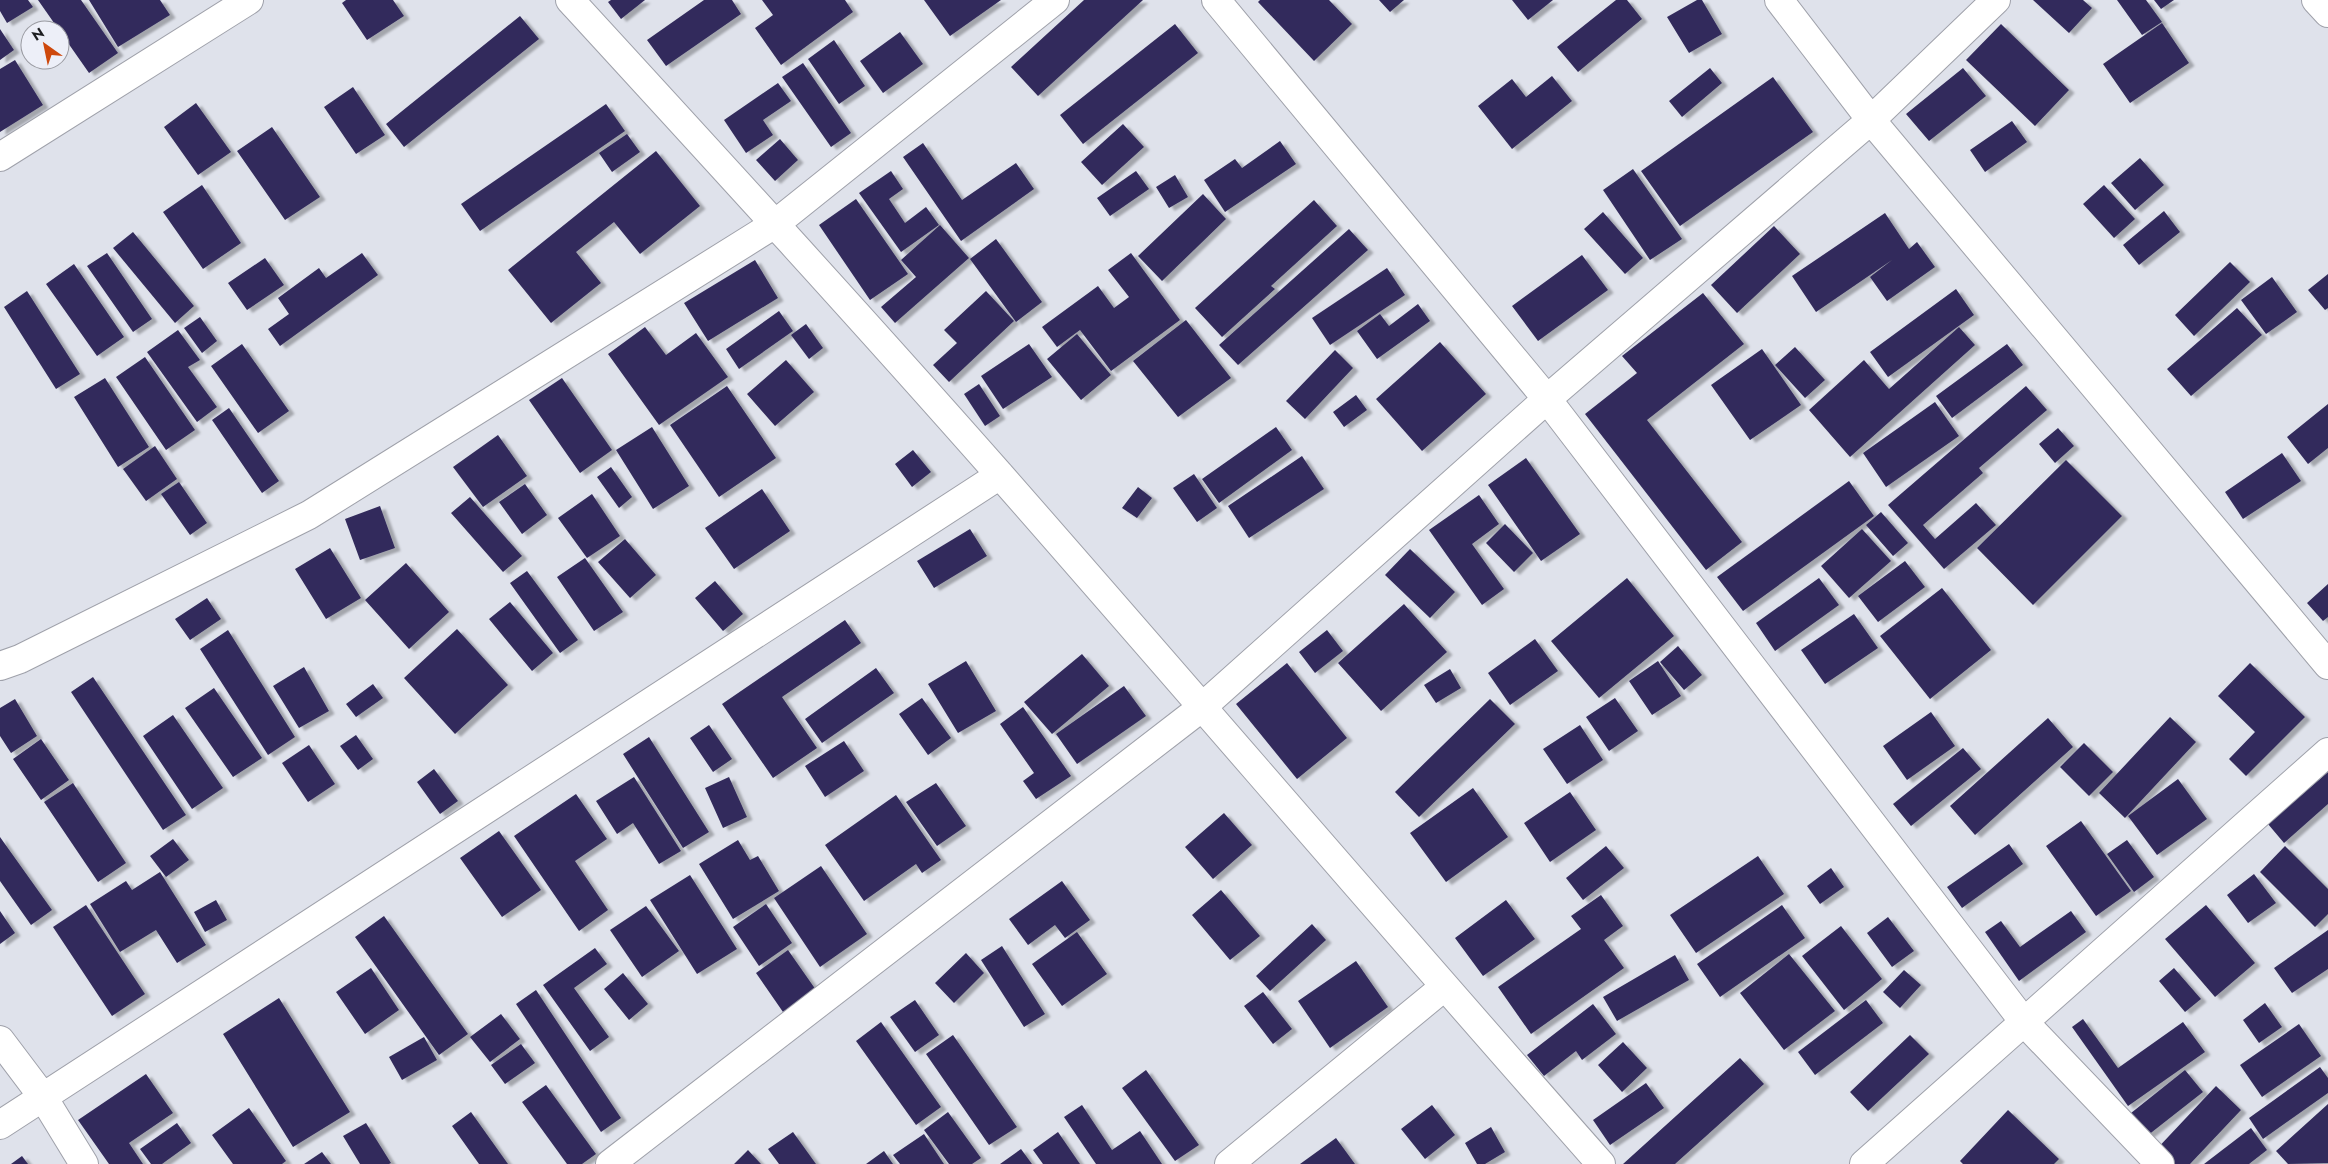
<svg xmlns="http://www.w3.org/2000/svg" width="2328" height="1164" viewBox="0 0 2328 1164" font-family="Jost,sans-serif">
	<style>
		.building { fill: #332c5b; filter: url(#shadow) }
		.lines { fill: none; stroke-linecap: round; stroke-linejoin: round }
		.minor-casing { stroke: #9fa1aa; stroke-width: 30 }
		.minor { stroke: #fff; stroke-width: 28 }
	</style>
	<defs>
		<filter id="shadow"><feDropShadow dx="5.5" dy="3" stdDeviation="1" flood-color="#0004"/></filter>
	</defs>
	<rect width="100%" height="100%" fill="#dfe2eb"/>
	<path class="building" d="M0,0H28L33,7L7,23L0,11Z
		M38,0H81L118,53L89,73Z
		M89,0H160L170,15L118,47Z
		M346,0H393L404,16L367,40L342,3Z
		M611,0H645L621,19L608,2Z
		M704,0H732L741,14L666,66L647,40Z
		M762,0H845L853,12L781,65L755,28L773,15Z
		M924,0H1001L950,36Z
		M1084,0H1143L1038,96L1011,67Z
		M1260,0H1329L1352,24L1314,61L1258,2Z
		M1379,0H1404L1390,12Z
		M1512,0H1553L1528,20Z
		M1616,0H1627L1642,19L1578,72L1557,47Z
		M1697,0H1702L1722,34L1689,53L1667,17Z
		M2033,0H2083L2092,8L2069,33Z
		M2117,0H2146L2162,22L2142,35Z
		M2154,0H2174L2161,9Z
		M520,16L539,39L404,147L386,124Z
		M2162,23L2189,63L2130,103L2103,64Z
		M1175,24L1198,53L1083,144L1060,115Z
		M2001,24L2069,90L2035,126L1966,60Z
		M0,29L14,50L0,60Z
		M900,32L923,64L883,93L860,61Z
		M834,40L865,86L839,104L808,59Z
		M15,60L43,105L0,132V69Z
		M803,63L851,133L831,147L782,77Z
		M1710,68L1722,83L1682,117L1669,101Z
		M1963,68L1986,96L1929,141L1906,114Z
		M1552,76L1572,101L1512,149L1478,106L1512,79L1526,97Z
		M1773,77L1813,132L1680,226L1641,171Z
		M778,83L791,101L763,120L773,135L746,153L724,120Z
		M353,87L385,135L356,154L324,107Z
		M196,103L231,152L198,175L164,127Z
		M606,104L625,131L480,231L461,204Z
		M2012,121L2027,142L1985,172L1970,150Z
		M1123,124L1144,147L1102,185L1081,162Z
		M272,127L320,197L285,220L237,151Z
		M627,134L640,152L612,172L599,153Z
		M780,139L798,160L775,181L756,160Z
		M1280,141L1296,164L1225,212L1204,180L1235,159L1242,168Z
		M923,143L962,200L1016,163L1034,189L961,241L903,157Z
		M656,151L700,206L640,254L614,222L576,252L601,283L551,323L508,270Z
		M2140,158L2164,185L2135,210L2111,183Z
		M1633,169L1682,239L1650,260L1603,190Z
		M891,171L903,189L889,199L905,223L926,207L939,225L901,252L859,193Z
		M1136,171L1149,189L1110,216L1097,198Z
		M1175,175L1188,197L1169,208L1156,187Z
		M202,185L241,243L203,269L163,212Z
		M2104,185L2135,219L2114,238L2083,204Z
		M1203,194L1226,219L1162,281L1138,256Z
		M856,199L908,274L870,300L819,225Z
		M1314,200L1337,226L1271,286L1275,289L1222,337L1195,308Z
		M2164,211L2180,232L2139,265L2123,245Z
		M1603,212L1643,258L1625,274L1584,229Z
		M1885,213L1909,249L1917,242L1935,267L1887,301L1870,277L1892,260L1816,312L1792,276Z
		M940,225L969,258L895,323L881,307L916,277L901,260Z
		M1774,226L1800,254L1737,313L1711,285Z
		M1349,229L1368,250L1238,365L1219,345Z
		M133,232L194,306L175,323L113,248Z
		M996,239L1042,302L1016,322L970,259Z
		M107,253L152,319L133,332L87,266Z
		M362,253L378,275L280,346L268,329L289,314L278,298L319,268L326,278Z
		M1131,253L1180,320L1111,371L1080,330L1057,347L1042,327L1098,286L1114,308L1129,297L1108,270Z
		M1582,255L1608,290L1538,341L1512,306Z
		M265,258L284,285L247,310L228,283Z
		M755,260L778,298L708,341L684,303Z
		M2230,262L2250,282L2194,336L2175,315Z
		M74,264L124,337L97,356L46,284Z
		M1387,268L1405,295L1330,345L1312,318Z
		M2328,274V308L2325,310L2308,290Z
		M2272,277L2297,312L2266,334L2241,300Z
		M1956,289L1974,315L1888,377L1870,352Z
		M27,291L80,374L56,389L4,307Z
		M986,291L1014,321L949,382L933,365L957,343L944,330Z
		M1703,293L1744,344L1647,420L1742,542L1706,570L1585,414L1637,373L1622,356Z
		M1418,304L1430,321L1377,359L1357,331L1380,314L1389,326Z
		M2237,308L2262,335L2191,396L2167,369Z
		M779,311L793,331L739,369L726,349Z
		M200,317L217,341L202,353L184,328Z
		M1186,320L1231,378L1178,417L1133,361Z
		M806,324L823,348L809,359L791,335Z
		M645,327L666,355L696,333L728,377L659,425L608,354Z
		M1959,327L1975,345L1850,457L1809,410L1864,360L1889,389Z
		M178,330L200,360L188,367L217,407L197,422L147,352Z
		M1077,334L1111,375L1081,400L1047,359Z
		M1440,342L1486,394L1422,451L1376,399Z
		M242,344L289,411L258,433L211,366Z
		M1029,344L1052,377L1003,409L981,376Z
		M2007,344L2023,365L1952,418L1936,396Z
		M1795,347L1825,380L1805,398L1775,365Z
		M1762,349L1801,405L1750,440L1711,385Z
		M1335,350L1353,368L1305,419L1286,401Z
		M145,357L195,430L166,450L116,377Z
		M786,360L814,392L775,426L747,394Z
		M105,378L149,447L118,467L74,397Z
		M562,378L612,450L580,473L529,400Z
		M979,384L1000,416L985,426L964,394Z
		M727,386L776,458L719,497L670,425Z
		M2026,386L2047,410L1979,468L1983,473L1923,525L1935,539L1976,503L1996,525L1944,569L1888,505Z
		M1356,395L1367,410L1344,427L1333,412Z
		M1935,402L1959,436L1886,487L1863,453Z
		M2328,404V448L2308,464L2287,437Z
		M229,408L279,481L262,493L212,420Z
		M652,427L689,486L653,509L616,450Z
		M1276,427L1292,450L1219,503L1202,479Z
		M2058,428L2074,446L2055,463L2039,444Z
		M498,435L527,476L483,507L453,467Z
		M155,446L177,479L146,501L123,469Z
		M913,450L931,472L912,487L895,464Z
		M2282,453L2301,481L2243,519L2225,492Z
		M1302,456L1324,489L1249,538L1228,506Z
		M1526,458L1580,534L1541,561L1488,485Z
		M2066,460L2122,516L2033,605L1977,548Z
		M611,467L632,497L619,508L597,477Z
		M1194,474L1217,508L1197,522L1173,488Z
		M1849,481L1874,516L1743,611L1717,577Z
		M179,482L207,523L190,535L161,494Z
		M525,484L547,515L522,534L499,502Z
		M1138,487L1152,498L1137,518L1122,508Z
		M762,489L790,531L734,569L705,528Z
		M592,494L620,536L587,558L558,518Z
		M1479,495L1499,524L1472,544L1504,589L1482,605L1429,530Z
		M470,497L522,556L503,572L451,513Z
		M380,506L395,548L360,560L345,519Z
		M1881,512L1908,543L1893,556L1866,525Z
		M1505,524L1533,553L1514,572L1486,543Z
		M970,529L987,556L934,588L917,561Z
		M1862,529L1891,561L1849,598L1821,566Z
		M625,539L656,575L630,598L598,562Z
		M330,548L361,598L326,619L295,569Z
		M1410,549L1455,592L1430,618L1385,575Z
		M585,558L623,612L594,631L557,577Z
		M1905,561L1925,587L1878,622L1858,596Z
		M406,563L449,612L409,649L365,600Z
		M527,571L578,640L560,653L510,583Z
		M1627,578L1674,636L1599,698L1551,641Z
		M1819,578L1839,605L1775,651L1756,623Z
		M715,581L743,614L723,631L695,598Z
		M2328,584V617L2323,621L2307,603Z
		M1942,588L1991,650L1930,699L1880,636Z
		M207,598L221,619L190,640L175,619Z
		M510,602L553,653L532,671L489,619Z
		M1404,604L1447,652L1381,711L1338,663Z
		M1854,614L1878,648L1825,684L1801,650Z
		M845,620L861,643L782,697L817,748L773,778L722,704Z
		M457,629L508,685L455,734L404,678Z
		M228,630L295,737L268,755L200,649Z
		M1327,630L1343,651L1315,673L1299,652Z
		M1535,639L1558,671L1510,705L1488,673Z
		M1678,646L1702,675L1684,690L1660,662Z
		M1082,654L1109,686L1052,734L1024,702Z
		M966,661L996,711L958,733L928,684Z
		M1658,661L1681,696L1652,715L1629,681Z
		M1287,663L1347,738L1297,779L1236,704Z
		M2250,663L2305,717L2246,776L2229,759L2255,732L2218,696Z
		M304,667L329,711L299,728L273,686Z
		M876,668L894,693L822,743L805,719Z
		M1450,669L1461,688L1436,703L1424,685Z
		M93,677L186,815L163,830L71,692Z
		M373,684L383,698L356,717L346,704Z
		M1124,686L1146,716L1077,764L1056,734Z
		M214,688L262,758L233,777L185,708Z
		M922,698L951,738L928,755L899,714Z
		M1615,698L1638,731L1609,751L1586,717Z
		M15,699L37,736L11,753L0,736V708Z
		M1490,699L1515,724L1419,817L1395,792Z
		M1023,707L1071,776L1036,799L1023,781L1034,773L1000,724Z
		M1931,712L1955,746L1907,780L1883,746Z
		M173,715L223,788L192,809L143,736Z
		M2170,717L2196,742L2125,818L2099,793Z
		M2048,718L2073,747L1975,835L1950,806Z
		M709,725L732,759L713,772L690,738Z
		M1580,725L1603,760L1567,784L1543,749Z
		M356,735L373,759L358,770L340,746Z
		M649,737L709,832L683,848L623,754Z
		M41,739L69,780L41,800L13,759Z
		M844,741L864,771L825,797L805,766Z
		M2084,743L2113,772L2089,796L2060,767Z
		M309,745L335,784L308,802L282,763Z
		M1963,748L1981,769L1911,826L1893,804Z
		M434,769L458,801L440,814L417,782Z
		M2328,772V804L2284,843L2268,824Z
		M634,777L681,851L659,864L633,823L617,834L596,801Z
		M729,777L747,817L723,828L705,788Z
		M2178,779L2207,819L2157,855L2128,816Z
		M73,783L126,863L98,882L44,802Z
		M936,783L966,826L937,846L906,802Z
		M1473,788L1508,837L1446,882L1410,833Z
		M1570,792L1596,830L1550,862L1524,823Z
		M576,794L607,839L575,861L608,910L579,931L514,836Z
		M896,795L941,860L922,873L916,864L864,901L825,845Z
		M1224,813L1252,845L1213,879L1185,847Z
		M2081,821L2131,891L2096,916L2046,846Z
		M499,831L541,890L502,917L460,858Z
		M0,837L52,910L31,925L0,881Z
		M173,839L189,860L166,877L150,856Z
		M738,840L750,860L758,856L779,891L733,919L699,864Z
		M2127,840L2154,877L2134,892L2107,854Z
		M2009,844L2023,864L1962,908L1947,887Z
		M1606,846L1624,868L1583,900L1566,878Z
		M2285,846L2328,889V914L2315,927L2260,872Z
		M1758,856L1784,894L1696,953L1670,915Z
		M821,866L867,934L820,967L774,898Z
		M1831,868L1844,887L1820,904L1807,886Z
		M160,872L206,945L177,963L156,930L120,952L90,904L126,881L132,890Z
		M2254,874L2276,903L2248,923L2227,895Z
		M690,875L737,949L697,974L650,900Z
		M1062,881L1090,920L1065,938L1055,925L1028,945L1009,919Z
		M1221,890L1260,936L1230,960L1192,915Z
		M1601,895L1623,926L1604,940L1624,968L1531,1034L1498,987L1581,929L1571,916Z
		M216,900L227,920L205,932L194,912Z
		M1506,900L1535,939L1483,976L1455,938Z
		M766,904L792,943L759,966L733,927Z
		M86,905L145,994L112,1016L53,927Z
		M1782,905L1805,938L1720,997L1697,964Z
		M2206,905L2255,963L2215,997L2165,939Z
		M646,906L679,951L642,977L610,930Z
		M0,911L15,933L0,944Z
		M2071,911L2086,932L2019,981L1985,932L2001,921L2020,947Z
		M384,916L468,1034L439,1055L355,937Z
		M1888,917L1914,951L1892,967L1867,933Z
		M1312,924L1326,940L1270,991L1256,976Z
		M1841,926L1882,979L1844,1010L1802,956Z
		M2328,930V969L2292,993L2274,968Z
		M1077,932L1107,974L1062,1006L1032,964Z
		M1002,946L1045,1014L1024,1027L981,960Z
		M595,948L607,964L574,988L609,1037L590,1051L543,985Z
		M788,950L816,990L783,1012L756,973Z
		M966,953L984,973L954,1003L935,983Z
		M1789,954L1835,1011L1784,1050L1740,993Z
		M1675,955L1689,980L1617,1021L1603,997Z
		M1356,961L1388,1007L1330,1048L1298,1001Z
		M371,968L399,1010L365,1034L336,992Z
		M2174,968L2201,999L2185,1012L2159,981Z
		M1904,970L1921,985L1900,1008L1883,992Z
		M623,973L648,1004L629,1020L604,989Z
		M536,990L621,1118L601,1132L516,1004Z
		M1263,992L1292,1029L1273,1044L1244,1006Z
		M279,998L350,1112L293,1147L223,1034Z
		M915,1000L939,1035L915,1052L890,1017Z
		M1866,1000L1883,1023L1815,1075L1798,1052Z
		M2265,1003L2282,1027L2259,1043L2243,1020Z
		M1593,1004L1616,1034L1582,1060L1576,1051L1544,1076L1527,1055Z
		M501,1014L520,1039L490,1062L470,1037Z
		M2083,1019L2118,1068L2183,1022L2205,1052L2128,1106L2072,1027Z
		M881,1022L941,1107L916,1125L856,1041Z
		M2299,1024L2321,1056L2262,1097L2240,1065Z
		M953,1035L1017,1127L989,1145L926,1054Z
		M1910,1035L1929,1054L1868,1111L1850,1092Z
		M424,1037L437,1060L402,1080L389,1057Z
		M1623,1042L1647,1068L1622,1092L1598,1065Z
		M521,1044L535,1063L505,1084L491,1065Z
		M1740,1058L1764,1084L1675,1164H1623Z
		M2320,1067L2328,1078V1093L2263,1139L2249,1118Z
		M1146,1070L1199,1145L1175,1161L1122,1088Z
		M2185,1070L2203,1092L2138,1143L2121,1121Z
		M146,1074L173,1113L129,1143L143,1164H109L78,1120Z
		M1646,1083L1664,1108L1610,1145L1593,1120Z
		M546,1085L596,1154L582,1164H567L522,1102Z
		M2216,1086L2241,1110L2190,1164H2165L2153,1153Z
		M2328,1104V1163L2288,1164L2276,1151Z
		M1082,1105L1112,1150L1140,1131L1162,1164H1096L1064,1117Z
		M1432,1105L1455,1135L1425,1159L1401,1129Z
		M249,1108L286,1161L282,1164H233L212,1135Z
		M2008,1110L2059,1159L2054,1164H1963L1960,1161Z
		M471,1112L508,1164H479L452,1126Z
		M948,1112L981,1158L972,1164H949L924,1130Z
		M177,1123L191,1143L162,1164H151L140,1149Z
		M366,1123L391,1163L389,1164H360L343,1136Z
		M1491,1127L1505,1152L1485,1164H1477L1465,1143Z
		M2251,1128L2267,1150L2249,1164H2204Z
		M793,1132L816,1164H779L768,1149Z
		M1058,1132L1080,1164H1043L1033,1150Z
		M924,1134L944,1164H900L893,1155Z
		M1336,1138L1355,1164H1300Z
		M1021,1149L1032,1164H1000Z
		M748,1150L761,1164H734Z
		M884,1151L893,1164H866Z
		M322,1152L331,1164H304Z
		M22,1156L28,1164H11Z"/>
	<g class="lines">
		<g class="minor-casing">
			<path id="minor" d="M570,0C714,157 859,315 1000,475C1201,704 1399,936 1601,1164
				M1216,0L1547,399L2024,1022L2160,1164
				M1779,0L1871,120L2328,665
				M2316,0L2328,13
				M0,157L249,0
				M0,666L20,659L309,515L775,224L1055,0
				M0,1040L43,1097L84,1164
				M0,1125L1000,475
				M610,1164L1201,708L1547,399L1871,120L1996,0
				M1229,1164L1444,987
				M1864,1164L2328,752"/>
		</g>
		<use href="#minor" class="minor"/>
	</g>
	<g transform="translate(45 45) rotate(327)"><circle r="24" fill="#edeff8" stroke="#9a9ba2"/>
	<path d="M0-4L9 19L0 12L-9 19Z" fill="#ce480c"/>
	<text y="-8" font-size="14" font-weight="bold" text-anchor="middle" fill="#1d1e21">N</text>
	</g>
</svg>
